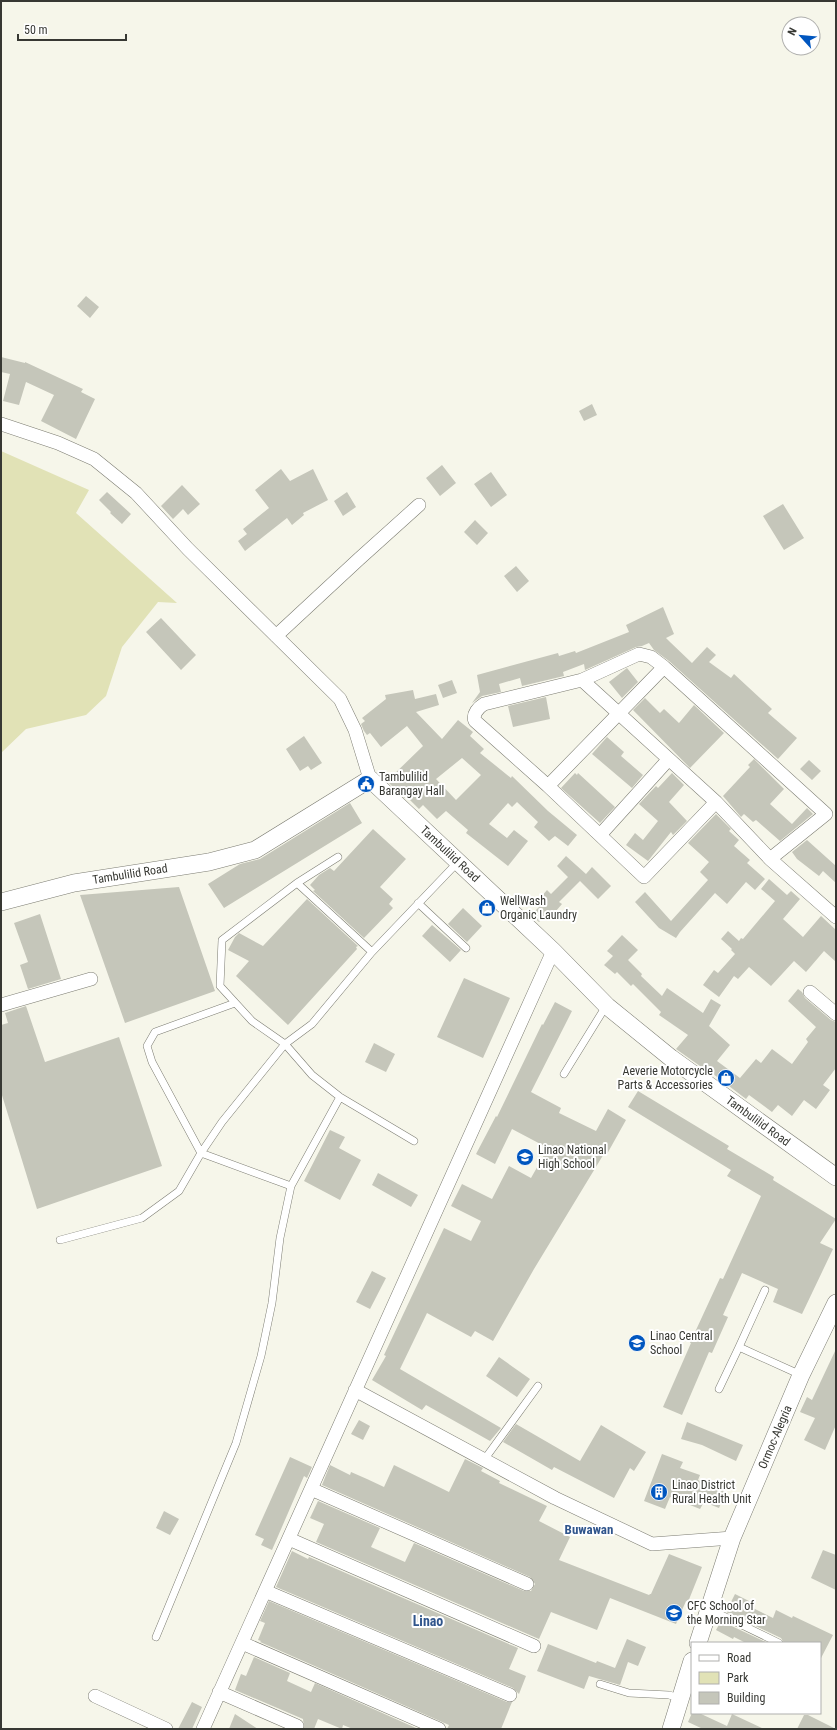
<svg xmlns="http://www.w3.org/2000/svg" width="837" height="1730" viewBox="0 0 837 1730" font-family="'Roboto Condensed',sans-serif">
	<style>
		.green { fill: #e1e2b6 }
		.building { fill: #c5c6ba; fill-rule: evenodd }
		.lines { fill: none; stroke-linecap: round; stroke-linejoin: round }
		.service-casing { stroke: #7c7c72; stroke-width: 8 }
		.minor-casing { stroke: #7c7c72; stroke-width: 14 }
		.tertiary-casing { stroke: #7c7c72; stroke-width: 18 }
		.service { stroke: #fff; stroke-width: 7 }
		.minor { stroke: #fff; stroke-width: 13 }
		.tertiary { stroke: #fff; stroke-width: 17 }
		.labels { text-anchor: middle; stroke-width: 4; stroke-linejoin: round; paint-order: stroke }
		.poi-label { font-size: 12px; fill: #373833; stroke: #fff; text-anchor: start }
		.street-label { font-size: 12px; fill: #373833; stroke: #fff }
		.neighbourhood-label { font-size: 13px; font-weight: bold; fill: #30558c; stroke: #fff }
		.quarter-label { font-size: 14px; font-weight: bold; fill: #30558c; stroke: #fff }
	</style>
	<rect width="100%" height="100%" fill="#f6f6ea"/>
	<path class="green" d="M1,451L89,490L76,513L177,603L158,602L122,647L106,696L86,715L26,729L1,753Z"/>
	<path class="building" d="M86,296L99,307L90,318L77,306Z
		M1,357L25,363V362L83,389L81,392L95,399L76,439L41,421L54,395L26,382L19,405L3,401L10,374L1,372Z
		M592,404L597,415L584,421L579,411Z
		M442,465L456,483L440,496L426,478Z
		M281,469L290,481L313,469L328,500L303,513L304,515L292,525L287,518L245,551L238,541L247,534L243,529L269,508L255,490Z
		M491,472L507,495L491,507L474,484Z
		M182,485L200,504L188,515L183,509L173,519L161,506Z
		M107,492L131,514L122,524L110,513L111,512L99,500Z
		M347,492L356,507L343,516L334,501Z
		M783,504L804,538L784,550L763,516Z
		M475,520L488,533L477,545L464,532Z
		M516,566L529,581L517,592L504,576Z
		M663,607L674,634L666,638L670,642L692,663L707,647L716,655L709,662L731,678L734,674L772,709L768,713L797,738L778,759L669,661L654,650L649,643L642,646L636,647L585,670L584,664L563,672L564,676L522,686L520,678L499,684L501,692L482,696L472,703L480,692L477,675L558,653L559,656L575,651L576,653L629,632L626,625Z
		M161,618L196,655L181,670L146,632Z
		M627,668L638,682L622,698L609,682Z
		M452,680L457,693L443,698L438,685Z
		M413,690L415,699L436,694L439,705L416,712L442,739L458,720L473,732L470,736L484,749L480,753L511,778L512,776L548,811L577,835L568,846L555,836L549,841L534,827L538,822L517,802L512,807L508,803L489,824L507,838L514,830L528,841L508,866L466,833L468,830L446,811L437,819L423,805L419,809L406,796L404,798L387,781L423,746L407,726L381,747L370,733L367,735L364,731L361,724L365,721L362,718L386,699L385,695ZM462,758L481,775L456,800L436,779Z
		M546,697L550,719L513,727L508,706Z
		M645,698L660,713L664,709L679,723L694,705L724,733L690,768L633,710Z
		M304,736L322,763L311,770L308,766L300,771L286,749Z
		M607,737L624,752L621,756L643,775L632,788L592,754Z
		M754,759L784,789L770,804L792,824L807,808L813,814L780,841L756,820L753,822L744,814L741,817L723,796L750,767L748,765Z
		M809,760L821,771L812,780L800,769Z
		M575,773L577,775L578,773L615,807L600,823L561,788Z
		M672,773L684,785L669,802L687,821L673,835L671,832L648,861L626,845L635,833L643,840L658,821L639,804L656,786L658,788Z
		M350,803L362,823L224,908L208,884L240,864L260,859Z
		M716,814L731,829L729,831L739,840L734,846L750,860L747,863L765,879L755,890L746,882L727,904L715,893L680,932L676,938L659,928L635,902L645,892L671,921L708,880L700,872L709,862L688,843Z
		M373,829L406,859L380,887L393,899L389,904L393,908L364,938L313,891L315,890L310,885L319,875L330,868L334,871Z
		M807,840L836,866V883L823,871L819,876L797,859L792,852Z
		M566,856L586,874L592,867L611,886L598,899L580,881L559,902L562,904L550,918L546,915L539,922L531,915L539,907L535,904L547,890L551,894L568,877L557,866Z
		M769,879L787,895L791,891L800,899L783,919L803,937L821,916L836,930V962L824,951L806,972L794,961L771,986L749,967L738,979L734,976L719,997L703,985L714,970L718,973L735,954L731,950L732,949L721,939L728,931L739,941L741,938L743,939L775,901L761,889Z
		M179,887L215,991L125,1023L80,895Z
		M307,899L358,946L356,947L357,949L288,1025L236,976L249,961L228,950L235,937L239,933L263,946Z
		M463,908L482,926L467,942L448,924Z
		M40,914L61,979L28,989L20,965L28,962L14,923Z
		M432,925L461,950L450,962L422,936Z
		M622,935L638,950L628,960L642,974L641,976L662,996L667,988L703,1013L711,999L721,1005L709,1026L730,1045L717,1061L740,1078L756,1059L761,1063L772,1049L792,1064L808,1042L806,1039L816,1027L788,1001L798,989L802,992L805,998L831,1020L836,1022V1068L823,1085L830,1090L816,1109L804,1100L792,1116L778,1105L772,1112L749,1095L746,1099L708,1070L707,1071L676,1049L688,1035L659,1015L661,1012L633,984L631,986L617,972L615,974L604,965L613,956L607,951Z
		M464,978L510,998L483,1058L437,1037Z
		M555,1002L572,1011L531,1092L561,1108L559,1113L596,1131L608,1109L626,1120L607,1154L605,1152L534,1269L493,1341L475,1331L471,1337L427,1313L400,1369L501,1428L490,1441L426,1405L422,1410L372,1380L386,1356L384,1355L444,1228L471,1241L481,1221L451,1206L462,1184L492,1199L509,1166L531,1178L548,1148L512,1129L495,1164L476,1154L496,1116L497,1117L542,1024L543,1025Z
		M26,1006L45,1062L119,1037L162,1166L37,1209L1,1092V1025L8,1023L5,1013Z
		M374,1043L395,1054L386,1072L365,1062Z
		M638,1091L729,1146L727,1149L774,1177L773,1180L836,1219L820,1243L833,1249L802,1314L773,1302L778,1289L742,1273L723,1315L728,1317L712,1353L709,1352L682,1415L663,1407L691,1343H690L720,1278L723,1279L761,1196L727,1176L731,1170L628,1107Z
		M330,1130L345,1137L339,1148L361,1160L340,1200L304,1181Z
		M378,1173L418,1195L411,1207L372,1185Z
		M372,1271L386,1278L370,1309L356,1302Z
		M836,1349V1425L825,1450L804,1440L815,1418L800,1412L807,1397L812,1400Z
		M499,1357L530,1379L517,1397L486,1376Z
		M359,1420L370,1426L363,1440L351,1434Z
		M687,1422L743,1445L736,1461L702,1445L681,1439Z
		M516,1424L580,1461L601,1425L646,1452L634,1471L630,1468L614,1498L554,1467L552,1470L503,1442Z
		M662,1454L683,1462L680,1468L700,1475L698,1480L726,1491L719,1508L704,1502L700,1509L670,1497L665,1509L644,1501Z
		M290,1457L312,1467L307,1478L304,1476L272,1550L261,1545L264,1539L255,1535Z
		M465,1459L483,1468L481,1471L500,1481L499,1483L547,1506L539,1521L570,1537L559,1560L649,1595L650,1594H651L669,1554L702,1567L688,1602L686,1601L676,1624L610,1598L597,1630L551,1612L539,1639L316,1542L324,1524L310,1518L318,1501L380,1528L371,1547L405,1562L414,1543L524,1591H531L535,1584L530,1577L322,1485L330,1465L350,1475L351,1472L367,1479L384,1487L394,1465L449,1492Z
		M164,1511L179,1519L170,1535L156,1528Z
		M823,1550L836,1555V1590L811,1578Z
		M292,1551L308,1559L309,1557L518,1648L509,1669L526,1676L519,1694L513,1688L276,1587Z
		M735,1594L753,1603L751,1607L773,1618L776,1610L792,1618L793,1616L833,1635L820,1660V1643H784L781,1638L726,1612Z
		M269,1601L507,1702H512L501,1729H447L449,1725L442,1722L260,1642L261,1641L258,1640L265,1623L260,1621Z
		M721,1621L768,1643H746L734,1637L733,1639L716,1630Z
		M627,1639L646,1647L638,1666L628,1662L620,1685L589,1676L584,1689L537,1671L548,1644L596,1663L597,1661L615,1668Z
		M254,1657L290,1673L287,1681L311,1692L315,1683L416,1728V1729H353L343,1725L342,1729L318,1719L314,1729H304L303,1719L235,1690L241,1674L246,1676Z
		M192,1702L202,1707L192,1729H178Z
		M692,1713H699L727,1726L732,1714L764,1729H703L688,1722Z
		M235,1714L258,1729H229Z
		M804,1715H808L836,1729H797Z"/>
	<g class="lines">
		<g class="service-casing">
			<path id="service" d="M338,857L297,883L222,940L220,986L252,1021L285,1044L312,1024L372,952L458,862
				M297,883L372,952
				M418,903L466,948
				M235,1003L155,1032L147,1046L152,1062L201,1153L291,1186
				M564,1074L606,1006
				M60,1240L142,1218L179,1191L201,1153L222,1122L285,1044L312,1075L340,1097L414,1141
				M765,1290L739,1347L801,1375
				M719,1389L739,1347
				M484,1460L538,1386
				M709,1609L779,1643
				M156,1637L236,1443L261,1356L272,1303L280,1238L291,1186L340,1097
				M600,1684L629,1693L669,1695L680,1698"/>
		</g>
		<g class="minor-casing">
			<path id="minor" d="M1,424L58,443L94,459L136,493L188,549L340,699L355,730L370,779
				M276,636L359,559L419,505
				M582,680L716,802L770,859L836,917
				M548,786L664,667
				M716,802L644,877L548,786L475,721C472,714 479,707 484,704L582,680L639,654L651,657L664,667L826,814L770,859
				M600,835L668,760
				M810,992L836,1014
				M1,1005L91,979
				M355,1390L555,1498L652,1544L732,1538
				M311,1489L527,1584
				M289,1539L534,1646
				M265,1591L510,1695
				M242,1643L439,1729
				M219,1692L297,1726
				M95,1696L166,1729
				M203,1729L553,951"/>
		</g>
		<g class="tertiary-casing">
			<path id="tertiary" d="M1,902L74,883L209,862L255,850L370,779L553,951L607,1006L671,1058L836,1177
				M698,1643L732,1538L801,1375L836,1303
				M671,1729L692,1661"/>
		</g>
		<use href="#service" class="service"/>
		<use href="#minor" class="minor"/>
		<use href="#tertiary" class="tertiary"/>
	</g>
	<defs>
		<g id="civic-disc" transform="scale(0.9)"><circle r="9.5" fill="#0056bf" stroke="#fff"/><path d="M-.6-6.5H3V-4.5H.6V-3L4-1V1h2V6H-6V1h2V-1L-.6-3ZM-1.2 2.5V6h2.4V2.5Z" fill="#fff"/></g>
		<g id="shop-disc" transform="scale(0.9)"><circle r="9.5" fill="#0056bf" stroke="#fff"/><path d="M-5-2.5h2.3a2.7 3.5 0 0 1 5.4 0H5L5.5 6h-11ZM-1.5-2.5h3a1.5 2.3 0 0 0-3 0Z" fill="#fff"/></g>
		<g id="school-disc" transform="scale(0.9)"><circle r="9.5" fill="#0056bf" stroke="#fff"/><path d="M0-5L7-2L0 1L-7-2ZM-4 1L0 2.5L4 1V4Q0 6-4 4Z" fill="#fff"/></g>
		<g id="building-disc" transform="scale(0.9)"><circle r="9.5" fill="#0056bf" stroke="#fff"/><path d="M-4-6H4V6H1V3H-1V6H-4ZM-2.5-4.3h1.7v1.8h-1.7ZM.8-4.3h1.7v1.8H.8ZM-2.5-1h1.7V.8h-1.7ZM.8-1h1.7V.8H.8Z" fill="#fff"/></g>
	</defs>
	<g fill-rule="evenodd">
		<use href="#civic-disc" x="366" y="784"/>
		<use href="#shop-disc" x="487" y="908"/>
		<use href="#shop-disc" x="726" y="1078"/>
		<use href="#school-disc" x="525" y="1157"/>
		<use href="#school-disc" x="637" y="1343"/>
		<use href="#building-disc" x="659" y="1492"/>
		<use href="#school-disc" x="674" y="1613"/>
	</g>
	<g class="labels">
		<g class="poi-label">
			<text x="379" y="781">Tambulilid<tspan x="379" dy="14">Barangay Hall</tspan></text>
			<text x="500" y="905">WellWash<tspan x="500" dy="14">Organic Laundry</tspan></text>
			<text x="713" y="1075" text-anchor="end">Aeverie Motorcycle<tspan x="713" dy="14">Parts &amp; Accessories</tspan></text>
			<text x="538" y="1154">Linao National<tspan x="538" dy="14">High School</tspan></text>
			<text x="650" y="1340">Linao Central<tspan x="650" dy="14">School</tspan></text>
			<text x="672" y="1489">Linao District<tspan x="672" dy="14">Rural Health Unit</tspan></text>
			<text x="687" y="1610">CFC School of<tspan x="687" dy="14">the Morning Star</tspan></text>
		</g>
		<g class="street-label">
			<text transform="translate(450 854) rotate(43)" y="4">Tambulilid Road</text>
			<text transform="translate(130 874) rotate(-9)" y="4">Tambulilid Road</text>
			<text transform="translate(758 1121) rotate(36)" y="4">Tambulilid Road</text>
			<text transform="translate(775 1437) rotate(-67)" y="4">Ormoc-Alegria</text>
		</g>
		<g class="neighbourhood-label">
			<text x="589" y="1534">Buwawan</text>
		</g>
		<g class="quarter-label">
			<text x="428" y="1626">Linao</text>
		</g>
	</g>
	<rect width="837" height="1730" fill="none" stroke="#373833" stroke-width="4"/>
	<rect x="691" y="1642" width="130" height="72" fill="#ffffff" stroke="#afafad"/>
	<rect x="699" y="1655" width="20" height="6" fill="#ffffff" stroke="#afafad"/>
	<text x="727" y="1662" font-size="12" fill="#373833">Road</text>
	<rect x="699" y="1672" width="20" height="12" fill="#e1e2b6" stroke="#afafad"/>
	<text x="727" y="1682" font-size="12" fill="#373833">Park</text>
	<rect x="699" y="1692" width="20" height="12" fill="#c5c6ba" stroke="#afafad"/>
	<text x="727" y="1702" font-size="12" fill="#373833">Building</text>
	<g transform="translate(801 36) rotate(297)"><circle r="19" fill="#ffffff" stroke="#afafad"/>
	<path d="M0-3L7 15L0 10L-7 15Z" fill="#0056bf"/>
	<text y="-6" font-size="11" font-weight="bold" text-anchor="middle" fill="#373833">N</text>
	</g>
	<path d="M18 34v6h108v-6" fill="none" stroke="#373833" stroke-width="2"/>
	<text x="24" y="34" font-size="12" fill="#373833" stroke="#ffffff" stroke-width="3" paint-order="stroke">50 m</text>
</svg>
